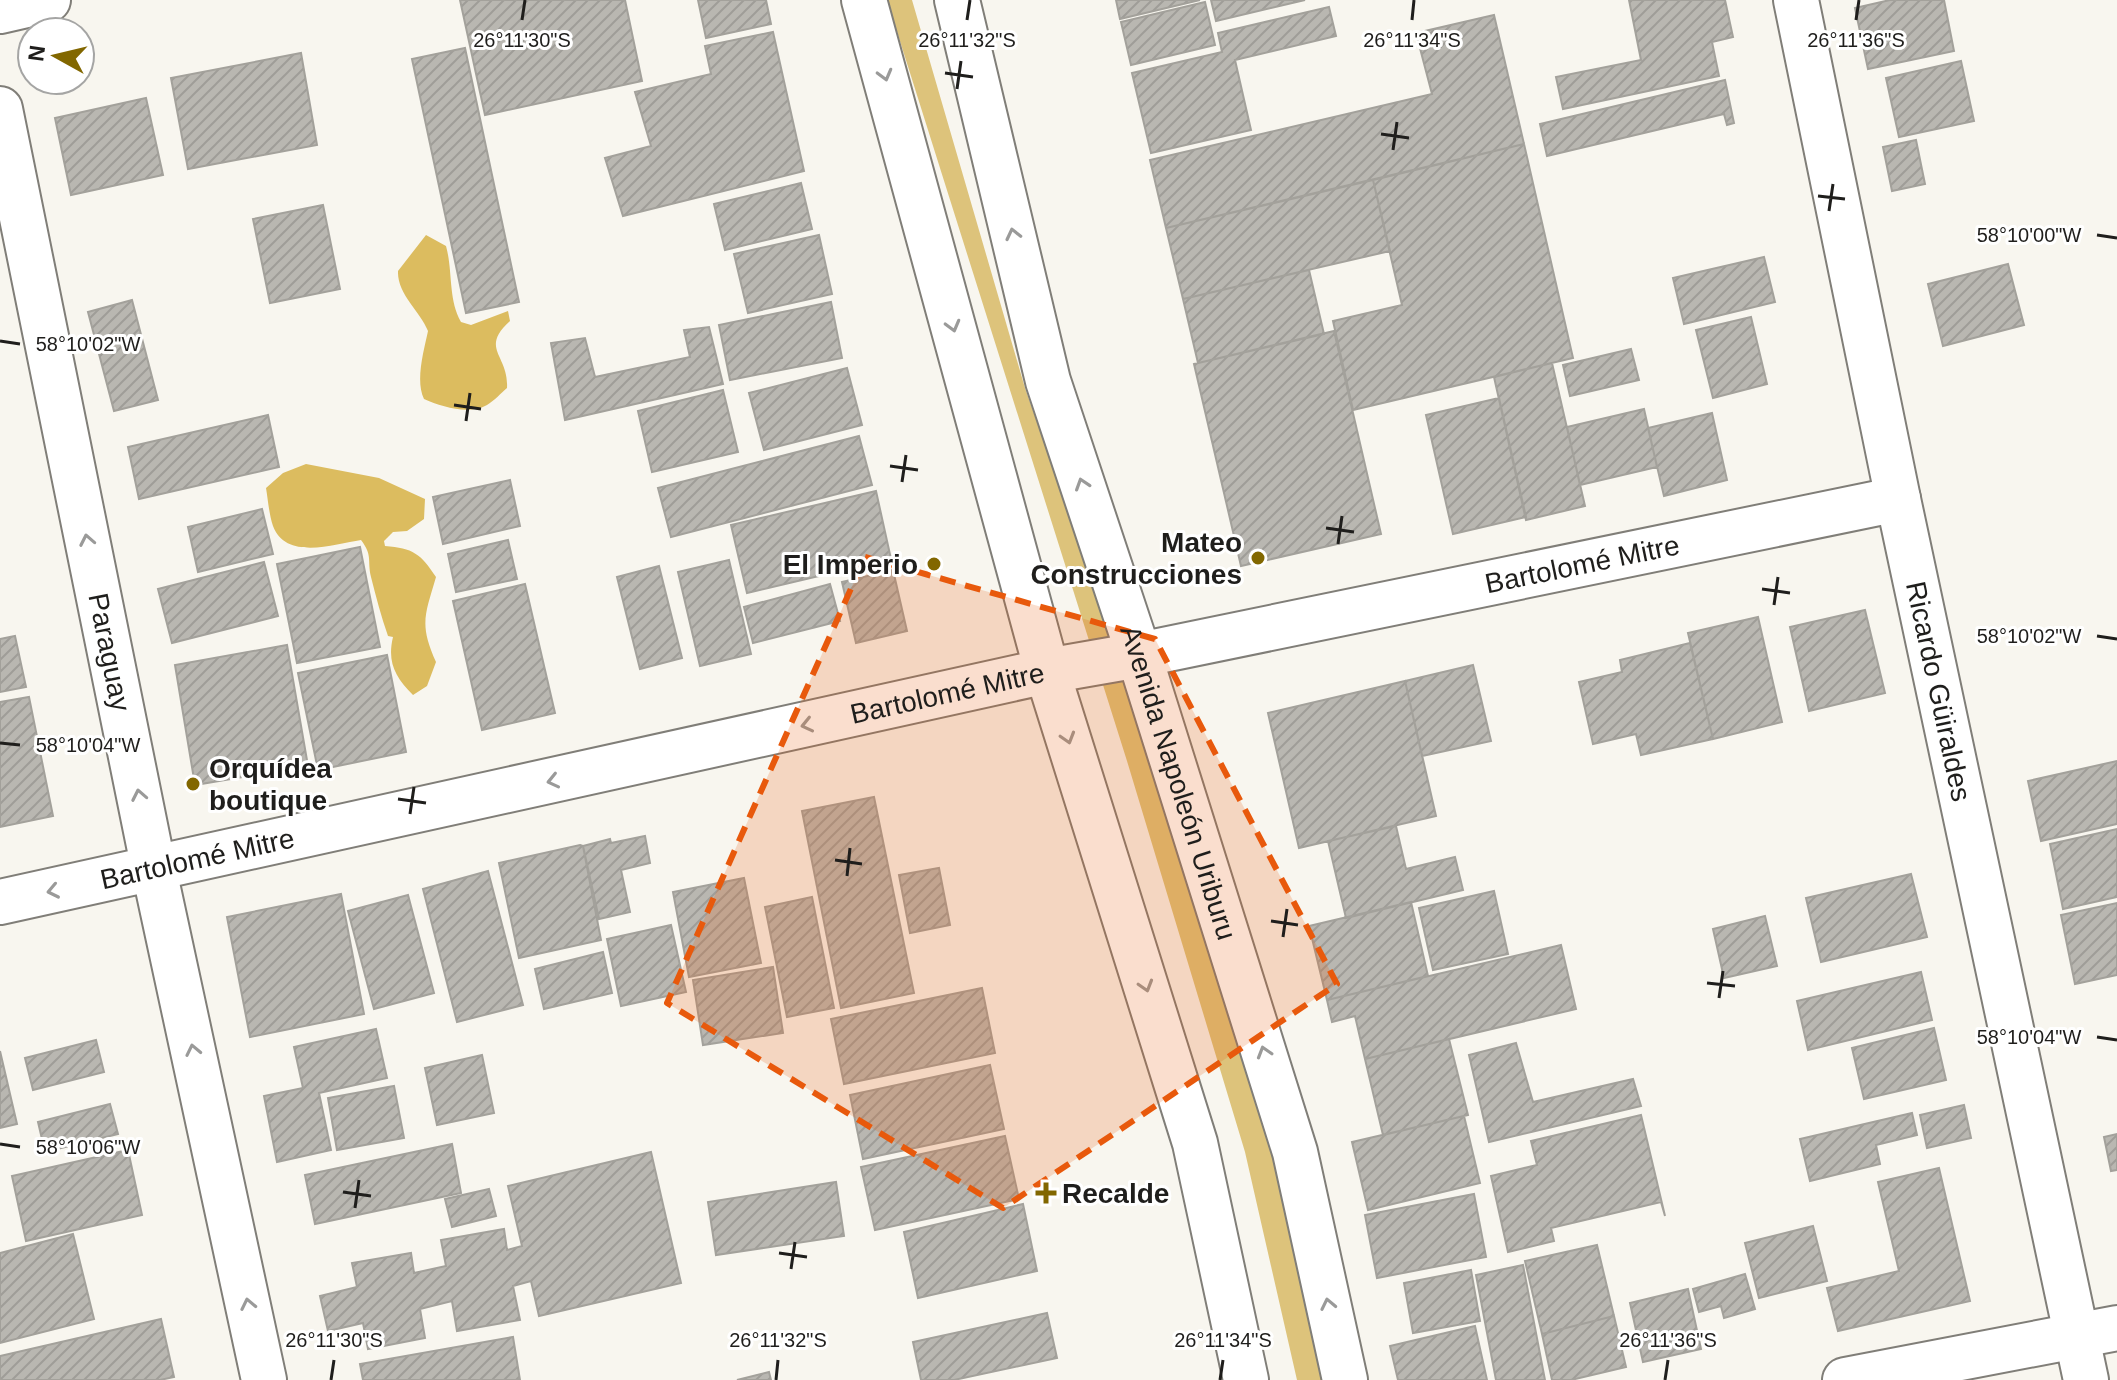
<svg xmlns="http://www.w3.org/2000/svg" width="2117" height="1380" viewBox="0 0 2117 1380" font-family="Arial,sans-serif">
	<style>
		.green { fill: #ddc37b }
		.water { fill: #dcbc5f }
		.building { fill: url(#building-hatch); stroke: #a3a19b; stroke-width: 2 }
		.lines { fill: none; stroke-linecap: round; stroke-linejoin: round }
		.minor-casing { stroke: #807e78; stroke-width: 48 }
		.major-casing { stroke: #807e78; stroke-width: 48 }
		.minor { stroke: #fff; stroke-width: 44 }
		.major { stroke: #fff; stroke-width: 44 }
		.oneway { stroke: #9a9a99 }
		.marked { fill: #e8590c; fill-opacity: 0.2; stroke: #e8590c; stroke-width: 6; stroke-dasharray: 16 10; stroke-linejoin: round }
		.ticks { fill: none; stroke: #1f1e1c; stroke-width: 3 }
		.poi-dot { fill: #826700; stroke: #fff; stroke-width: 3 }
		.labels { text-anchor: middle; stroke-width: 6; stroke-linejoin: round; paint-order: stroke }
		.poi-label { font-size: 28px; font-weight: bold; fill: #1f1e1c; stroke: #fff; text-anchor: end }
		.street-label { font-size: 28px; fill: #1f1e1c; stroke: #fff }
		.ticks-label { font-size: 20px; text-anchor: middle; fill: #1f1e1c; stroke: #fff; stroke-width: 6; stroke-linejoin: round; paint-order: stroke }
	</style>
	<defs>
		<pattern id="building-hatch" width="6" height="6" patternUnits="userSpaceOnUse" patternTransform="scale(2)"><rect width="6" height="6" fill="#b9b7b1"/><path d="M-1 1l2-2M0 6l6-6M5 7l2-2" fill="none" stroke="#9f9d98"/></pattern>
	</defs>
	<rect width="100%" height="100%" fill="#f8f6ef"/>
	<path class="green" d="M887,0H912L1025,388L1155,756L1271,1148L1325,1380H1297L1245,1152L1127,761Z"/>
	<path class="water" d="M426,235L446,246C453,271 448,299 461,322L471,325L508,311L510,321C479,349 509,355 507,388C501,393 494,401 487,405C469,415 442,407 424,399C415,381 424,350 428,331C420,311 397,294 398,271Z
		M306,464L379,478L425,499L424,519L407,531L393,532L384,541L385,546C413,548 421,554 436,577C425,615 419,624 436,662L427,686L413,695C395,677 387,662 393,637L388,636C381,616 376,597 371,577C367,559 373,556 361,540C335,544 286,561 273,526C269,514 268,500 266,488L283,473Z"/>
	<path class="building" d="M460,0H625L642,81L485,115Z
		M698,0H766L771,24L706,38Z
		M1116,0H1200L1120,19Z
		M1211,0H1305L1216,21Z
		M1629,0H1725L1733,37L1712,42L1719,76L1563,109L1556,77L1641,60Z
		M1890,0H1944L1954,51L1868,69L1855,8Z
		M1205,2L1215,45L1131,65L1121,22Z
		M1329,7L1336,36L1235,60L1251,130L1151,153L1132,73L1222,52L1218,33Z
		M1494,15L1524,144L1166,228L1150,160L1432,94L1416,33Z
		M773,32L804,171L623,216L605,158L651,146L635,92L711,74L705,46Z
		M465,48L519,302L466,313L412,59Z
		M301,53L317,145L188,169L171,78Z
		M1961,61L1974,121L1899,137L1886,78Z
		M1725,80L1734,123L1727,125L1724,114L1547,156L1540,124Z
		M146,98L163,175L71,195L55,118Z
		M1916,140L1925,184L1892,191L1883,147Z
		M1524,144L1573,358L1353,410L1333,321L1402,305L1373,180Z
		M1373,180L1390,251L1183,299L1166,228Z
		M801,183L812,229L725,250L714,204Z
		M323,205L340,289L270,303L253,219Z
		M819,235L832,294L748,313L734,254Z
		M1764,257L1775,302L1684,324L1673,278Z
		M2008,264L2024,325L1943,346L1928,284Z
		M1309,270L1324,334L1198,363L1183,299Z
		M132,300L158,400L114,411L88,312Z
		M831,302L842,358L730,380L719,325Z
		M1751,317L1767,384L1713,398L1696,330Z
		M709,327L723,384L565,420L551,343L585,338L595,377L690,357L684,330Z
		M1334,331L1381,534L1241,566L1194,364Z
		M1631,349L1639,380L1570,396L1563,365Z
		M1552,363L1585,506L1526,520L1494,377Z
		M847,368L862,425L764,450L749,393Z
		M723,390L738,452L652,472L638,411Z
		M1499,398L1526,517L1453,534L1426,415Z
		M1644,409L1657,467L1580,485L1567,427Z
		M1712,413L1727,480L1664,496L1648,428Z
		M268,415L279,467L139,499L128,447Z
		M859,436L872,485L671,537L658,488Z
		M510,480L520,526L443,544L433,497Z
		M876,491L891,559L747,593L731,525Z
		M262,509L273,554L198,572L188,527Z
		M508,540L517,579L456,592L448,554Z
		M360,547L380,647L297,663L277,564Z
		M729,560L751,654L700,666L678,572Z
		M264,562L278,616L172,643L158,589Z
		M659,566L682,658L640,669L617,577Z
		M893,570L907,631L856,643L842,582Z
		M525,584L555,713L482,730L453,601Z
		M830,584L840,621L753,643L744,607Z
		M1865,610L1885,693L1809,711L1790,627Z
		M1758,617L1782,722L1713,739L1688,633Z
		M15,636L26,687L0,692V639Z
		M1690,643L1713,739L1641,755L1636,734L1593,744L1579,682L1622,672L1620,660Z
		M287,645L308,766L195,785L175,665Z
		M387,655L406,752L318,770L298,673Z
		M1473,665L1491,741L1422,756L1405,681Z
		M1405,681L1436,816L1299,848L1268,713Z
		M29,697L53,816L0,827V702Z
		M2117,761V824L2041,841L2028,781Z
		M874,797L914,993L841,1008L802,811Z
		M1396,826L1406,869L1455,857L1463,890L1346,918L1328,841Z
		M2117,829V897L2063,909L2050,844Z
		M645,836L650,863L621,870L630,912L599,919L583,846L610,839L611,843Z
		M580,845L583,846L601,940L519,958L499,863Z
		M939,868L950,925L910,933L899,875Z
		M488,871L523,1005L457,1022L423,889Z
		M1911,874L1927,937L1821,962L1806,898Z
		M744,878L761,963L689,977L673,892Z
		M1494,891L1508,954L1433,970L1419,908Z
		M341,894L364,1014L250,1037L227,917Z
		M408,895L434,993L374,1009L348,911Z
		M812,897L834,1008L787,1017L765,907Z
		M1411,902L1428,976L1327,1000L1309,926Z
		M2117,903V975L2075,984L2061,915Z
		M1765,916L1777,966L1724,978L1713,929Z
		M671,925L686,992L621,1006L607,939Z
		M1561,945L1576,1009L1365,1059L1355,1016L1332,1022L1327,1000Z
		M603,952L612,993L544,1009L535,969Z
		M773,967L783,1033L703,1045L693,980Z
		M1921,972L1932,1020L1808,1050L1797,1001Z
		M982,988L995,1053L844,1084L831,1019Z
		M1934,1028L1946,1080L1864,1099L1852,1048Z
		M376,1029L387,1078L319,1093L331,1150L277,1162L264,1096L303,1088L294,1047Z
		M1449,1039L1468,1115L1383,1135L1365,1059Z
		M96,1040L104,1072L33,1090L25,1058Z
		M1516,1043L1533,1102L1633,1079L1641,1106L1489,1142L1469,1055Z
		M0,1051L17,1124L0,1128Z
		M482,1055L494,1113L437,1125L425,1068Z
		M990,1065L1004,1129L863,1159L850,1095Z
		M394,1086L404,1138L337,1150L328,1098Z
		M110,1104L118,1134L45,1152L38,1122Z
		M1964,1105L1971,1138L1927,1148L1920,1115Z
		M1912,1113L1917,1135L1876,1145L1880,1164L1810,1181L1800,1139Z
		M1641,1115L1665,1216L1661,1202L1551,1228L1554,1241L1508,1252L1491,1176L1537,1165L1531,1141Z
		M1464,1116L1480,1183L1368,1210L1352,1142Z
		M2117,1134V1170L2111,1171L2104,1137Z
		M1005,1136L1019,1199L875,1230L861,1167Z
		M452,1144L461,1193L315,1224L305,1175Z
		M128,1150L142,1215L26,1241L12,1176Z
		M651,1152L681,1283L539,1316L531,1281L513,1286L520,1320L457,1331L452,1301L420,1309L425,1338L368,1349L363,1323L328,1331L320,1296L357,1287L352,1263L411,1253L414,1273L446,1266L441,1240L504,1229L507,1250L522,1246L508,1186Z
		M1939,1168L1970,1301L1838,1331L1827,1288L1899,1271L1878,1182Z
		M836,1182L844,1236L716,1255L708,1202Z
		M489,1189L496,1216L452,1227L445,1199Z
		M1474,1194L1486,1257L1377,1278L1365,1215Z
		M1023,1204L1037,1271L918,1298L904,1232Z
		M1813,1226L1827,1281L1759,1298L1745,1243Z
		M73,1234L94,1319L0,1343V1253Z
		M1597,1245L1614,1316L1542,1334L1525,1261Z
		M1523,1265L1545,1380H1496L1476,1275Z
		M1471,1270L1480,1321L1413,1333L1404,1283Z
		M1745,1274L1755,1309L1724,1318L1721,1306L1699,1312L1693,1289Z
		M1688,1289L1701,1349L1643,1362L1630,1303Z
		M1047,1313L1057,1358L954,1380H921L913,1342Z
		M1614,1316L1626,1367L1571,1380H1552L1542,1334Z
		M161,1319L174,1377L160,1380H0V1356Z
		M1475,1326L1487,1380H1398L1390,1346Z
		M513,1337L520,1380H363L360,1364Z
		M769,1372L771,1380H737Z"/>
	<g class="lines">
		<g class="minor-casing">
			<g id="minor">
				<path id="s1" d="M1796,0L1898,499L2086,1380"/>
				<path d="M0,11L48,0"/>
				<path id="s2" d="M0,109L154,870L264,1380"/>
				<path id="s3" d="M0,902L1047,671L1139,655L1898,499"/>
				<path d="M1845,1380L2117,1328"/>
			</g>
		</g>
		<g class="major-casing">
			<g id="major">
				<path d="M864,0L1047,671L1195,1143L1246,1380"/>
				<path id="s4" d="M957,0L1048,381L1139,655L1295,1152L1345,1380"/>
			</g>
		</g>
		<use href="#minor" class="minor"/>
		<use href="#major" class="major"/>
	</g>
	<defs><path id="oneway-chevron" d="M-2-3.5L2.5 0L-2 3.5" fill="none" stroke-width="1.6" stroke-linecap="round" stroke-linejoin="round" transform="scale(2)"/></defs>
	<g class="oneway">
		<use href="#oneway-chevron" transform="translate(885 75) rotate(75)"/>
		<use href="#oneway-chevron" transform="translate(1013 234) rotate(-103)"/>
		<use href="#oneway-chevron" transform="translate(953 326) rotate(75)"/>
		<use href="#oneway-chevron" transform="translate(1082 484) rotate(-108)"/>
		<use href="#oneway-chevron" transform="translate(87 540) rotate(-101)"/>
		<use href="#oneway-chevron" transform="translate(807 725) rotate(167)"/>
		<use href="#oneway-chevron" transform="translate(1068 738) rotate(73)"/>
		<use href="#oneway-chevron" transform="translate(553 781) rotate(167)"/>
		<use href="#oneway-chevron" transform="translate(139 795) rotate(-101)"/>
		<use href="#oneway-chevron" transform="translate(53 891) rotate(168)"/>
		<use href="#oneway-chevron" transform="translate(1146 986) rotate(73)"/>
		<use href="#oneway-chevron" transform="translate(193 1050) rotate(-102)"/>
		<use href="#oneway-chevron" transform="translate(1264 1052) rotate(-107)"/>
		<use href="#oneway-chevron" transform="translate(248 1304) rotate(-102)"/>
		<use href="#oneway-chevron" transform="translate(1328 1304) rotate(-102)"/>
	</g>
	<path class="marked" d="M865,557L1155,639L1337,984L1003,1208L667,1003Z"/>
	<path class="ticks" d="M522,20L525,0M967,20L970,0M1412,20L1414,0M1856,20L1859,0M945,73L973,77M957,89L961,61M1381,134L1409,138M1393,150L1397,122M1818,196L1845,199M1829,211L1833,184M2097,235L2117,238M0,341L20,344M454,405L481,409M466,421L470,393M890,466L918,470M902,482L906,455M1326,528L1354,532M1338,544L1342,516M1762,589L1790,593M1774,605L1778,577M2097,636L2117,639M0,743L20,745M398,799L426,803M410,814L414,787M835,860L862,864M847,876L850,848M1271,921L1298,925M1283,937L1287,909M1707,983L1735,986M1719,998L1723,971M2097,1037L2117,1040M0,1144L20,1147M343,1192L371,1196M355,1208L359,1180M779,1253L807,1257M791,1269L795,1242M331,1380L334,1360M776,1380L778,1360M1220,1380L1223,1360M1665,1380L1668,1360"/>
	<g class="poi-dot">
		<circle cx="1258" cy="558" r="8"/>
		<circle cx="934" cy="564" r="8"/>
		<circle cx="193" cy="784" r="8"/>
		<path d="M1042 1181h8v8h8v8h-8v8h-8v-8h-8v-8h8z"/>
	</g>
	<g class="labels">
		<g class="poi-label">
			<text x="1242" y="552">Mateo<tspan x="1242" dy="32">Construcciones</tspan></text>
			<text x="918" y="574">El Imperio</text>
			<text x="209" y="778" text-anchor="start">Orquídea<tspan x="209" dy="32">boutique</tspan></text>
			<text x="1062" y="1203" text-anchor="start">Recalde</text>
		</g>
		<g class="street-label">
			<text dy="10" stroke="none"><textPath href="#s3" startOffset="1618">Bartolomé Mitre</textPath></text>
			<text dy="10" stroke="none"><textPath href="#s2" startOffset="554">Paraguay</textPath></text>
			<text dy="10" stroke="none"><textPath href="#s1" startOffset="706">Ricardo Güiraldes</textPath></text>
			<text dy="10" stroke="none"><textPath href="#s3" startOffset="970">Bartolomé Mitre</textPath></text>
			<text dy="10" stroke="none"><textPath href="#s4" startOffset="814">Avenida Napoleón Uriburu</textPath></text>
			<text dy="10" stroke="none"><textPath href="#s3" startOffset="202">Bartolomé Mitre</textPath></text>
		</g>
	</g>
	<g class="ticks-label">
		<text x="522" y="47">26°11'30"S</text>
		<text x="967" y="47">26°11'32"S</text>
		<text x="1412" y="47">26°11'34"S</text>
		<text x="1856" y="47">26°11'36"S</text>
		<text x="2029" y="242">58°10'00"W</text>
		<text x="88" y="351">58°10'02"W</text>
		<text x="2029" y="643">58°10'02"W</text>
		<text x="88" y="752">58°10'04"W</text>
		<text x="2029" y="1044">58°10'04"W</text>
		<text x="88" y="1154">58°10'06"W</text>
		<text x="334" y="1347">26°11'30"S</text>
		<text x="778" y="1347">26°11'32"S</text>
		<text x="1223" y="1347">26°11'34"S</text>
		<text x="1668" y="1347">26°11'36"S</text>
	</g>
	<g transform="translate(56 56) rotate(278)"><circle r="38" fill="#ffffff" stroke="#a5a5a4" stroke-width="2"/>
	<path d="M0-6L14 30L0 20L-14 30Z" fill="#826700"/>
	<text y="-12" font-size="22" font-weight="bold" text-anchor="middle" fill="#1f1e1c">N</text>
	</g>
</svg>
